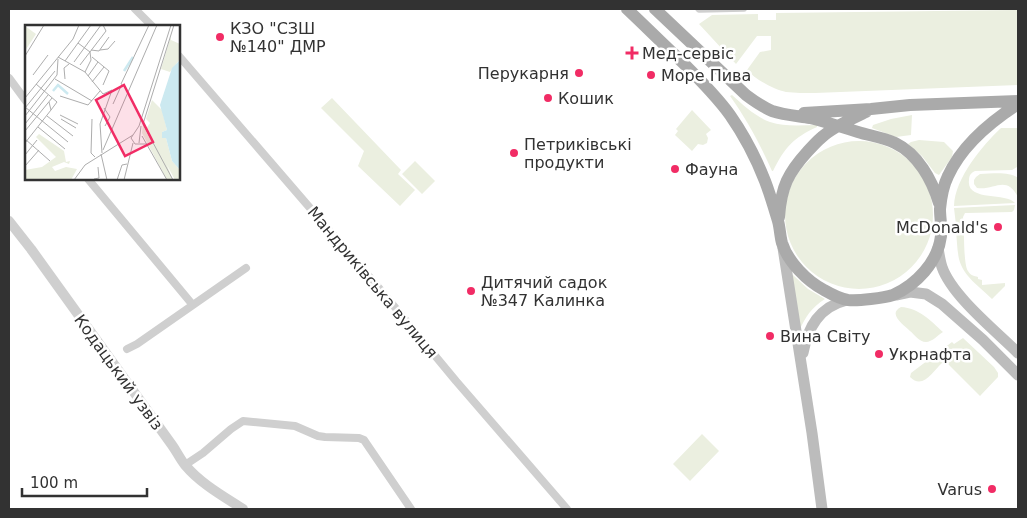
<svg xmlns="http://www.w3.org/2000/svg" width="1027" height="518" viewBox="0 0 1027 518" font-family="'DejaVu Sans',sans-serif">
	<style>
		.green { fill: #ebefe0 }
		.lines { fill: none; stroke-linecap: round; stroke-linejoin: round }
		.pedestrian { stroke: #cfcfcf; stroke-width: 5.5 }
		.minor { stroke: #cfcfcf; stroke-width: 8 }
		.tertiary { stroke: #cfcfcf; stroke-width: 10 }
		.secondary { stroke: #bcbcbc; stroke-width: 11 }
		.primary { stroke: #aaa; stroke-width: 12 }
		.poi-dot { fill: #f12c65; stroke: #fff; stroke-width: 2 }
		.labels { text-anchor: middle; stroke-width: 5; stroke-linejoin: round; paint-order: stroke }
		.poi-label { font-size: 16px; fill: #323232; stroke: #fff; text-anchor: start }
		.street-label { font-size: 16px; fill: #323232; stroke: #fff }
		.inset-river { fill: none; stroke: #cce9f0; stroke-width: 2.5 }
		.inset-road { fill: none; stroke: #adadad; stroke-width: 1 }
		.view { fill: #f12c65; fill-opacity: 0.15; stroke: #f12c65; stroke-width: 2.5 }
		.inset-edge { fill: none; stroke: #323232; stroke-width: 2.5 }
	</style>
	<rect width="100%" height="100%" fill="#fff"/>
	<path class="green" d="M1018,10V85L815,93C805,93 795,93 786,92C774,90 755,79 747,70L760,52L771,50V36H757L736,64L699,24L712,15L758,14V20H776V13Z
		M732,95C743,105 756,117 770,122C785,127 802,125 817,125V127C793,138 785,147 773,171H772C760,144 747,120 730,96Z
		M332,98L401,170L398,174L415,190L400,206L358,166L364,151L321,108Z
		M692,110L711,130L706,134L708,138L707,143L703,145L698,144L692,151L675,135L678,131L676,129Z
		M912,115L911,135L896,137L872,128L873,125L891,119Z
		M1001,128H1017L1018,162L1017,167L1012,170L975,171C971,173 969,175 969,180C966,202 1006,192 1015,203L954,206C955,178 982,146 1001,128Z
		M919,140L944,142L953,151L952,157L939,175L935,173L922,156L908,144L911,142Z
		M785 215a74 74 0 1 1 148 0a74 74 0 1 1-148 0Z
		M415,161L435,181L422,194L402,174Z
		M980,174C992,174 1008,171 1018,178V197C1006,174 994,191 977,188L974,184V180L976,177Z
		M1015,205L1014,210L1012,212L967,213H965L963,217L964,226L959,227L956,225L954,208Z
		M958,229L964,230C964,238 964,266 968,271C970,275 974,276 978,277V279L982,280V285L1005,283V286L992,299C980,287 963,276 959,259C957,250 957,240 956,231Z
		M790,274L793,275L808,289L825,299C811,308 806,316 799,331Z
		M901,307C919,308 931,321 943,332C938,335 932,342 926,342C919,342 915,335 910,331C904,325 887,314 901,307Z
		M963,338L994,367L998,373V377L980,396L948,364L942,363C933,371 923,390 910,377L911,373L952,342L954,344Z
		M702,434L719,451L690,481L673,464Z"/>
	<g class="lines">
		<path class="pedestrian" d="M698,9L699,10L744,9"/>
		<path class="minor" d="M135,9L152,26
			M179,56L379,288L456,381L567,509
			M9,78L26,101
			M88,179L192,304
			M127,349L137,344L246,268
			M185,465L203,453L231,429L243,421L295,426L318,436L325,437L359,438L364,440L411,509"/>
		<path class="tertiary" d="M9,221L31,249L172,445C177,452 180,459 185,465C201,484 223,496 243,509"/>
		<path class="secondary" d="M783,248L812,433L822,509
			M938,248C939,254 940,261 942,267C952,296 996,331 1018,353
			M896,295L910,292L926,294L942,304L983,340L1018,375
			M803,353C808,327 819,307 847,300"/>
		<path class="primary" d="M627,9C644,25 660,41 676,56C695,75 714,93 730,115C744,135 756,158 765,181C770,194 774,208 778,221C780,228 780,236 782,243C788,262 807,281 824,290C831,294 840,299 848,300C858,301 884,298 893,295C916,285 938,262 941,236C942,227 940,218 940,209C941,198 943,186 948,176C962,145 990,122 1018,104
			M655,9L746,95C754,101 763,107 772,111C784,115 798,116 810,118C826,122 842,127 858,132C871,136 882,137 895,143C918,154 932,180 939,203
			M804,113L871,109L910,105L1018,101
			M779,217C781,187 788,173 808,151C813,146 817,141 822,137C834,126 852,119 866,112"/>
	</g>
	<g class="poi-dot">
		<circle cx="220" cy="37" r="5"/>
		<path d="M629.5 45.5h5v5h5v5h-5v5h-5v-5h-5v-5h5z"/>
		<circle cx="579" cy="73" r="5"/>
		<circle cx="651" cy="75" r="5"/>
		<circle cx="548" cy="98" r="5"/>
		<circle cx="514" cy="153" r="5"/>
		<circle cx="675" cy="169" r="5"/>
		<circle cx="998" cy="227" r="5"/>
		<circle cx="471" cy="291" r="5"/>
		<circle cx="770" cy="336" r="5"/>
		<circle cx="879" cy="354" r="5"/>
		<circle cx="992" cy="489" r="5"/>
	</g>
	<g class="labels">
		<g class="poi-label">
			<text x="230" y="34">КЗО "СЗШ<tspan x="230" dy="18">№140" ДМР</tspan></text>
			<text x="642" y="59">Мед-сервіс</text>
			<text x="569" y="79" text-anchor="end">Перукарня</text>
			<text x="661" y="81">Море Пива</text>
			<text x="558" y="104">Кошик</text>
			<text x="524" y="150">Петриківські<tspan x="524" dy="18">продукти</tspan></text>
			<text x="685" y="175">Фауна</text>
			<text x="988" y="233" text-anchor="end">McDonald's</text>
			<text x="481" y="288">Дитячий садок<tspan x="481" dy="18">№347 Калинка</tspan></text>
			<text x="780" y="342">Вина Світу</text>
			<text x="889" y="360">Укрнафта</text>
			<text x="982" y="495" text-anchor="end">Varus</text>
		</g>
		<g class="street-label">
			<text transform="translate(373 282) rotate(50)" y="6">Мандриківська вулиця</text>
			<text transform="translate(119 372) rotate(54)" y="6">Кодацький узвіз</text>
		</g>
	</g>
	<g transform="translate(25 25)">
		<rect width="155" height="155" fill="#fff"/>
		<path d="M0,1L11,9L0,26ZM146,11V15L155,19V34L145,47L136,44ZM127,75L137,85L142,105L137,107V113H141L147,136L155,145V155H150L142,140L148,155H142L117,108L118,99L121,104L125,98L121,94ZM14,109L39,126L41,137L45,136L44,139L39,137L27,142L30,146L41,142L52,144L46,155H0V145L17,142L31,132L11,112Z" fill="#ebefe0"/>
		<path d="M155,19V145L147,136L141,113H137V107L142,105L135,80L147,43L155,35Z" fill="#cce9f0"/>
		<path class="inset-river" d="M99,46L108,32M28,66L33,60L43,69"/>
		<path class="inset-road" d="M53,18L65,27M66,25L74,26L84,12M75,25L83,24L90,16M0,31L19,0M33,32L60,47L78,69L87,65L75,99L77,128M67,32L84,46L78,60M40,36L66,0M49,37L76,0M55,40L81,6L78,0M60,47L66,35L65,27M8,50L23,30M63,51L73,37M30,54L67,76M40,54L39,43L44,39M67,57L79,42M11,59L32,77L26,85M96,59L124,0M35,71L63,80L75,66M0,73L48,14L54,0M88,79L97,59M0,82L43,117M0,83L30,46M79,83L85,92L80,101M35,90L53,99M0,91L32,50L33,34M22,91L48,111M36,94L51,103M67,94L66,128L70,132M0,99L23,70M13,102L40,124M0,106L27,73M117,111L142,155M0,114L25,136M0,118L26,85L24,77M114,118L116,101M122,119H110L106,113L114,101L146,0M78,125L132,0M76,129L82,155M0,130L12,115M0,141L14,125M69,154L74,153L73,142M49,155L60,140L108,110M92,155L97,140L102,139M99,155L108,118M148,155L118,99L149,0"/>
		<path class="view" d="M99,60L128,117L100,131L71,75Z"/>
		<rect width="155" height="155" class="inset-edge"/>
	</g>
	<rect width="1027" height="518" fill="none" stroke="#323232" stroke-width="20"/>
	<path d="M22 488v8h125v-8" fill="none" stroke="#323232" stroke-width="2.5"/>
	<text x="30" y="488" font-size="15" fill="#323232" stroke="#ffffff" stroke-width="4" paint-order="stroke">100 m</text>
</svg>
